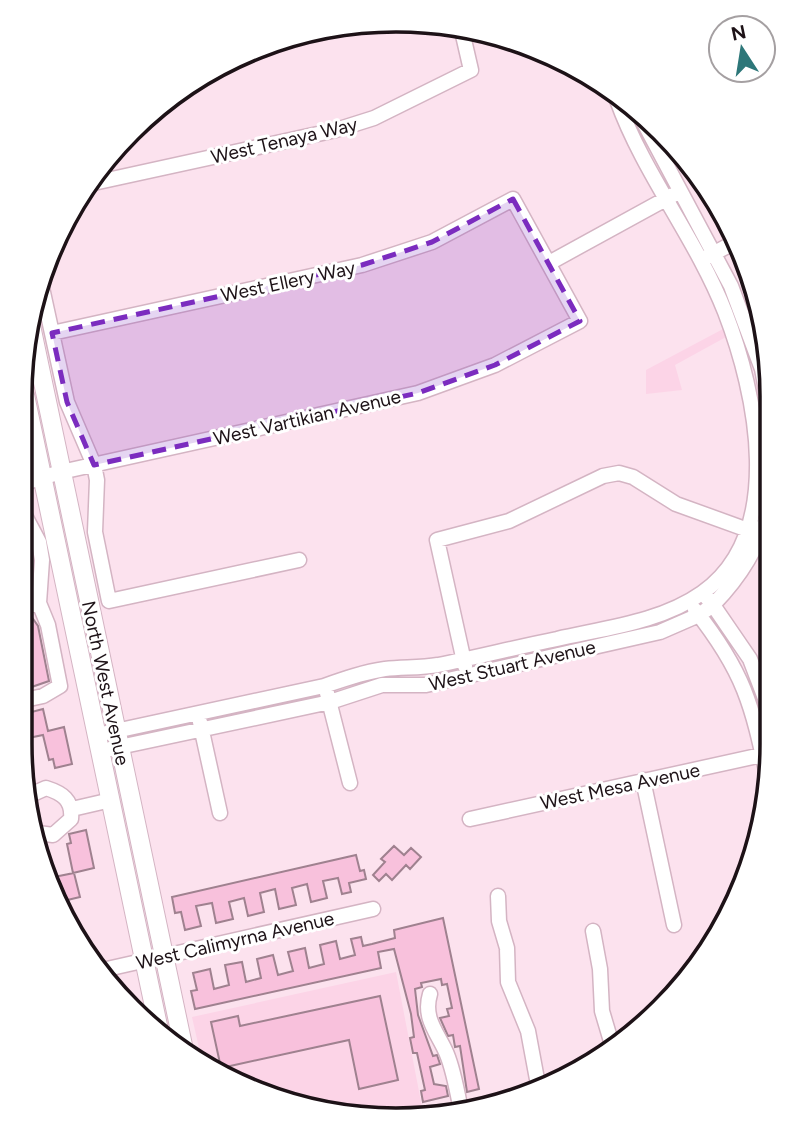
<svg xmlns="http://www.w3.org/2000/svg" width="791" height="1140" viewBox="0 0 791 1140" font-family="Figtree,sans-serif">
	<style>
		.built { fill: #fcd4e7 }
		.building { fill: #f8c1dc; stroke: #9f818f; stroke-width: 2 }
		.lines { fill: none; stroke-linecap: round; stroke-linejoin: round }
		.minor-casing { stroke: #d4b4c3; stroke-width: 17 }
		.major-casing { stroke: #d4b4c3; stroke-width: 20 }
		.minor { stroke: #fff; stroke-width: 14 }
		.major { stroke: #fff; stroke-width: 18 }
		.marked { fill: #7b2cbf; fill-opacity: 0.2; stroke: #7b2cbf; stroke-width: 5; stroke-dasharray: 14 9; stroke-linejoin: round }
		.labels { text-anchor: middle; stroke-width: 6; stroke-linejoin: round; paint-order: stroke }
		.street-label { font-size: 19px; fill: #1d1217; stroke: #fff }
		.rim { fill: none; stroke: #1d1217; stroke-width: 3.5 }
	</style>
	<rect width="100%" height="100%" fill="#fce2ee"/>
	<path class="built" d="M723,329L726,337L675,365L682,390L646,394V370Z
		M396,972L422,1107L379,1117L347,1118L251,1092L202,1061L192,1017Z"/>
	<path class="building" d="M31,616L38,626L49,681L20,691L21,619Z
		M43,709L48,731L64,727L72,764L55,768L53,759L49,760L43,735L19,740L20,715Z
		M86,830L94,868L73,873L67,844L71,843L69,834Z
		M44,844L51,875L47,876L34,846Z
		M394,846L404,855L411,848L421,857L410,869L406,865L392,880L386,874L379,881L373,875L385,862L381,859Z
		M356,855L360,871L364,870L366,879L349,883L351,892L342,894L338,878L323,881L327,898L311,902L307,884L292,888L296,905L279,909L275,889L260,893L264,912L248,916L244,898L229,902L233,919L216,923L212,903L196,906L201,926L185,930L181,912L175,913L172,897Z
		M74,873L80,897L59,902L49,878Z
		M443,918L479,1089L467,1092L460,1046L455,1047L453,1035L448,1036L440,1018L449,1016L447,1009L452,1008L447,984L442,985L441,979L421,983L422,987L415,989L418,1015L433,1056L437,1055L440,1064L430,1067L434,1084L446,1086L448,1096L423,1102L421,1091L425,1090L417,1053H413L410,1038L414,1037L411,1014L394,949L378,952L381,968L195,1009L191,991L197,990L193,973L210,969L214,989L229,985L225,965L242,962L246,982L261,978L257,959L273,955L278,975L293,971L288,952L305,948L309,968L324,964L320,945L336,941L340,959L355,955L351,939L361,937L363,946L372,944L395,938L394,930Z
		M380,996L398,1080L359,1089L349,1040L221,1068L211,1022L238,1016L240,1026Z"/>
	<g class="lines">
		<g class="minor-casing">
			<path id="minor" d="M642,119L731,286L762,369L769,406
				M89,184L336,130L374,118L471,70L462,31
				M707,257L737,241
				M549,263L673,195
				M41,283L67,402L94,465L97,480L95,532L109,601L299,560
				M24,483L61,472L418,393L495,365L580,321L513,199L432,242L362,265L52,333
				M769,508C759,547 741,576 713,605L750,659L771,714
				M22,607L39,603
				M695,610C744,672 752,704 768,780
				M465,666L437,540L509,521L603,476L619,473L633,477L676,504L770,538
				M327,693L350,783
				M20,701L43,696L60,686L48,625L39,603L42,560L39,542L23,512
				M200,722L220,813
				M97,735L324,686C344,679 364,672 385,669C403,667 420,668 438,665C478,657 517,647 557,639C605,628 661,622 702,593C787,533 756,392 725,312C696,238 644,175 617,100
				M110,749L330,702L382,685H426L660,632L699,615L713,605L703,593
				M643,780L674,925
				M26,797L46,788C62,793 73,800 71,819L53,835L31,832
				M72,809L111,800
				M470,819L771,753
				M498,896L499,921L507,948L508,982L528,1031L539,1090
				M593,931L600,969L602,1011L613,1048
				M98,971L373,909
				M430,994C423,1017 436,1031 445,1050C454,1068 457,1094 462,1114"/>
		</g>
		<g class="major-casing">
			<path id="major" d="M29,316L184,1050
				M25,395L160,1035"/>
		</g>
		<use href="#minor" class="minor"/>
		<use href="#major" class="major"/>
	</g>
	<path class="marked" d="M513,199L580,321L495,365L418,393L94,465L67,402L52,333L362,265L432,242Z"/>
	<g class="labels">
		<g class="street-label">
			<text transform="translate(284 140) rotate(-13)" y="7">West Tenaya Way</text>
			<text transform="translate(288 281) rotate(-12)" y="7">West Ellery Way</text>
			<text transform="translate(307 417) rotate(-13)" y="7">West Vartikian Avenue</text>
			<text transform="translate(512 665) rotate(-13)" y="7">West Stuart Avenue</text>
			<text transform="translate(106 683) rotate(78)" y="7">North West Avenue</text>
			<text transform="translate(620 786) rotate(-12)" y="7">West Mesa Avenue</text>
			<text transform="translate(235 940) rotate(-13)" y="7">West Calimyrna Avenue</text>
		</g>
	</g>
	<path d="M0 0H791V1140H0ZM396 32H396A364 364 0 0 1 760 396V744A364 364 0 0 1 396 1108H396A364 364 0 0 1 32 744V396A364 364 0 0 1 396 32Z" fill="#fff" fill-rule="evenodd"/>
	<path class="rim" d="M396 32H396A364 364 0 0 1 760 396V744A364 364 0 0 1 396 1108H396A364 364 0 0 1 32 744V396A364 364 0 0 1 396 32Z"/>
	<g transform="translate(742 49) rotate(348)"><circle r="33" fill="#ffffff" stroke="#a5a0a2" stroke-width="2"/>
	<path d="M0-5L12 26L0 18L-12 26Z" fill="#2d7779"/>
	<text y="-10" font-size="19" font-weight="bold" text-anchor="middle" fill="#1d1217">N</text>
	</g>
</svg>
